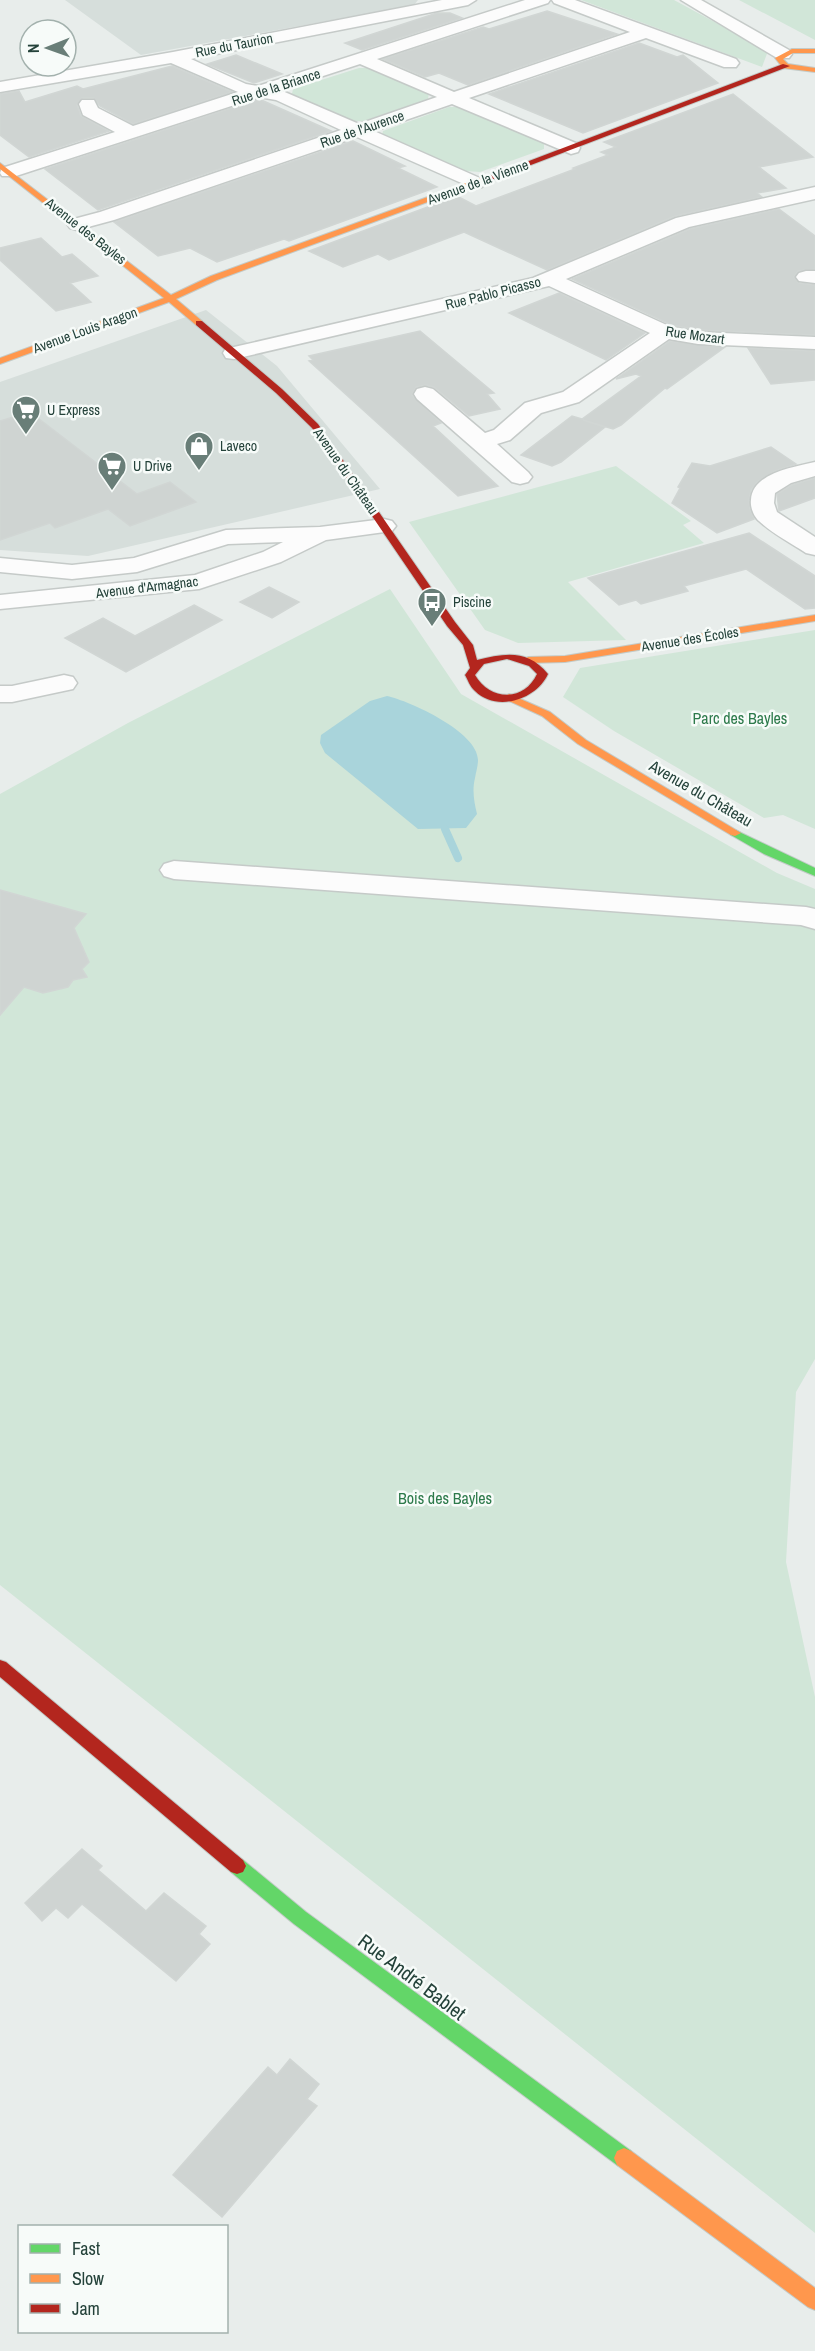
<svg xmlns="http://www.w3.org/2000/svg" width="815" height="2351" viewBox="0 0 815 2351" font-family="'Archivo Narrow',sans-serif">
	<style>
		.built { fill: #d6dedb }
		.green { fill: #d1e6d8 }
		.water { fill: #a9d4db }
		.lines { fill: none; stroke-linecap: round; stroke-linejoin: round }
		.stream { stroke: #a9d4db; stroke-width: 8 }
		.building { fill: #cfd4d2; stroke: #d1d6d4; stroke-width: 1.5 }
		.street-casing { stroke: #c5cac8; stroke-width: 3 }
		.fast-casing { stroke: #c3cbc8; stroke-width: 2 }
		.slow-casing { stroke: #c3cbc8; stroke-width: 2 }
		.jam-casing { stroke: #c3cbc8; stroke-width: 2 }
		.street { fill: #fcfcfc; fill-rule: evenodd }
		.fast { fill: #63d668; fill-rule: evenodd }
		.slow { fill: #ff974d; fill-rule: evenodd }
		.jam { fill: #b3261e; fill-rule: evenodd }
		.labels { text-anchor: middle; stroke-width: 5; stroke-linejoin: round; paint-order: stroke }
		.far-street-label { font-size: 14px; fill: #24423a; stroke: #f7fbf9 }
		.far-poi-label { font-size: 14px; fill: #24423a; stroke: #f7fbf9; text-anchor: start }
		.park-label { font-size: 16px; fill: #2d7a4b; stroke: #f7fbf9 }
		.street-label { font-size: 16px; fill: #24423a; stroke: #f7fbf9 }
		.near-street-label { font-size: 20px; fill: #24423a; stroke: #f7fbf9 }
	</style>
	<rect width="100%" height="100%" fill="#e8edeb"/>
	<path class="built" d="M65,0H418L414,5L141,55Z
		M206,310L277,366L380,489L88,556L0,550V382Z"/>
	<path class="green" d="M581,0H674L768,51L762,67Z
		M739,0H815V40Z
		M359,68H372L429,93L428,99L364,121H351L292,94L293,89Z
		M449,107H463L544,142V149L480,172L466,171L382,135L383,131Z
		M616,466L691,521L683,525L704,543L568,582L626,640L518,643L485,630L409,522Z
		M390,589L461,694L777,873L815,889V1359L796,1392L786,1562L815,1697V2233L0,1585V794L128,723Z
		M815,630V829L783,815L764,818L614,731L563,697L580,668Z"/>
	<path class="water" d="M387,696C410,701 478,732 478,760C478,766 476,772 475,778C472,790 474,802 477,814L466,828L418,829L325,753L320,743L321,735L370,701Z"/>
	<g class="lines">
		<path class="stream" d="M445,829L458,858"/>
	</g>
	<path class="building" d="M547,11L617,34L468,85L439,73L425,77L383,59L483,27L489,29Z
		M437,13H450L462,18L362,50L345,43Z
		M639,43L677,57L683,55L718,83L583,133L489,94Z
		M236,55L282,74L254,83L207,64Z
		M172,66L232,92L133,124L100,106L94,98H82L77,105L81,116L109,131L29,157L0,135V94L19,91L25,102L77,86L83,89Z
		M733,94L813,157L759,167L786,188L757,193L762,197L675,216L547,270L464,232L389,260L378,254L343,267L309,251L457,196L476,206L575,169L573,168L608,155L601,152L616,147L604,142Z
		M259,99L331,131L98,210L45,169Z
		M353,141L405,166L398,168L437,187L289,241L284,239L217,262L190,248L158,256L114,222Z
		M779,209L815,236V269L798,271L794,277L799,283L815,285V335L698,330L672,325L572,279L690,229Z
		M41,238L62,257L72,254L98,276L70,283L91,302L56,311L0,260V248Z
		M559,293L645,333L606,360L509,313Z
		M420,331L494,393L487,394L500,409L469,416L434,387L426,385L416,387L412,395L441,423L433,426L498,486L458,496L309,361L313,360L309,356Z
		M670,341L725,347L667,389L665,388L621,425L613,429L583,420L605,427L561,462L552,466L521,455L572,416L582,419L641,376L636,374L616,379Z
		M748,348L815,351V380L771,384Z
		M30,412L137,494L170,482L196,502L130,526L108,509L55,528L50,523L0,540V421Z
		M771,447L796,464L775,471L757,482L751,490L749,500L750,509L754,519L717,533L672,503L680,488L678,487L692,463L710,466Z
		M815,478V498L779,511L777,494L792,485Z
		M749,533L815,576V608L805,609L746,569L684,586L688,591L641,604L636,600L619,605L588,578Z
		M269,587L299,602L272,618L240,602Z
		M194,605L222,620L126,672L65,638L103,618L135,636Z
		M0,890L86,914L74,928L89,962L82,969L87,977L73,980L68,987L43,993L24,987L0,1015Z
		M82,1849L102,1866L98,1870L146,1911L164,1893L206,1926L199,1934L210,1944L176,1981L82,1904L68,1918L56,1908L42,1921L25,1903Z
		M290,2059L319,2084L307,2099L317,2106L222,2217L173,2175L268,2067L277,2075Z"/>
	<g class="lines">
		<g class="street-casing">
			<path id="street" d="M442,0H476L468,5L191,59L246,84L258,86L525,0H550L548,3L377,59L454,92L630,32L554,3L552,0H575L736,59L739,63L736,67H724L646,38L469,98L578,144L580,148L578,152L571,154L452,104L374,131L482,179L485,183L482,187L475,189L357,137L114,220L77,230L70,228L67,224L70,220L100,212L341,130L276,100L259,97L16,176H2L0,173L2,168L115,132L83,115L79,104L82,100H94L98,108L133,126L238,92L171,63L0,92V82L173,52ZM360,64L437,97L359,124L280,90Z
				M681,0H701L789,50L792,54L789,58H777Z
				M815,187V199L689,227L566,279L671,327L698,332L815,337V349L698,344L669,339L579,402L541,413L510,440L497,444L528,472L532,477L528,482L520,484L512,482L417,399L414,394L417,389L425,387L433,389L485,433L494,430L525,403L563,392L650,333L549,286L234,359L226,358L223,353L226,348L234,347L533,278L676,218Z
				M806,271H815V283L799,281L796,277L799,273Z
				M815,462V476L791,483L775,493L774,503L777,512L815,537V555L806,553C791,543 773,534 759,521C754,517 750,507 751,500C752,473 794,467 815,462Z
				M384,519L392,521L396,526L392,531L326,540L281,562L199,589L0,609V595L195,575L263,552L283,542L228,544L137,572L72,579L0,572V558L72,565L134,558L226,530L320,527Z
				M64,675L73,677L77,683L73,689L12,702H0V686H12Z
				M174,861L806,907L815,909V929L801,925L174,879L164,876L160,870L164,864Z"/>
		</g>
		<g class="fast-casing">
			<path id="fast" d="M735,830L815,868V876L764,854L731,835L729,833Z
				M237,1858L243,1860L306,1912L631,2151L634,2158L631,2165L624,2168L617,2165L294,1924L231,1872L228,1866L231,1860Z"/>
		</g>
		<g class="slow-casing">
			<path id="slow" d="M792,49H815V53H793L783,59L788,64L815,68V72L783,68L775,58Z
				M0,163L171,295L211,276L488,175L495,177L217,280L176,299L202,321V325H196L169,302L0,364V358L164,298L0,169Z
				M815,615V621L565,662L528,663L523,660L528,657L565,656Z
				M509,694L550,712L586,740L741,833L735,836L731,835L578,744L542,716L505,699L504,697Z
				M624,2148L631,2151L815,2288V2310L808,2307L617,2165L614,2158L617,2151Z"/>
		</g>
		<g class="jam-casing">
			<path id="jam" d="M783,64L790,66L494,179L487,177Z
				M196,321H202L282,389L318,424L455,622L473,645L477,660C505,653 528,649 548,674C537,699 497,713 475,691C470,687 468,680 465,675L470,668L463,645L447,626L312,428L276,393L196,325ZM507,659L529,666L537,674C524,702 490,701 475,675L484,664Z
				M0,1660L6,1662L243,1860L246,1866L243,1872L237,1874L231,1872L0,1677Z"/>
		</g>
		<use href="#street" class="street"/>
		<use href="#fast" class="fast"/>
		<use href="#slow" class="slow"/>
		<use href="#jam" class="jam"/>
	</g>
	<defs>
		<g id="supermarket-pin" transform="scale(1.5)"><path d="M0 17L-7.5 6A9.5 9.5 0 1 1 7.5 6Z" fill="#697e78" stroke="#f7fbf9"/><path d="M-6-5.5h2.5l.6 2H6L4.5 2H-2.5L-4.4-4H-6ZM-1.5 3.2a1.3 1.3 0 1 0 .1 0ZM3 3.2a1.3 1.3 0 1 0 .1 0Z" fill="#fff"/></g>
		<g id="shop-pin" transform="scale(1.5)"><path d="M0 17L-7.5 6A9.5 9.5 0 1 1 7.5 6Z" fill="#697e78" stroke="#f7fbf9"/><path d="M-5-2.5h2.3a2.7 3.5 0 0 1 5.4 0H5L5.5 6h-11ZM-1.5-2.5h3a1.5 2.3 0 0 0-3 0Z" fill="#fff"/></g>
		<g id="bus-pin" transform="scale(1.5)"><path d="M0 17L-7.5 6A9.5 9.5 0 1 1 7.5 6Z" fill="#697e78" stroke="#f7fbf9"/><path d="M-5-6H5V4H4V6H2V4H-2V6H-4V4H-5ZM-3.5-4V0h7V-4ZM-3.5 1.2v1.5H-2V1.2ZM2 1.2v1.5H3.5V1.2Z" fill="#fff"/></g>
	</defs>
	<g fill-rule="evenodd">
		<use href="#supermarket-pin" x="26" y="410"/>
		<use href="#shop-pin" x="199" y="446"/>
		<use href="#supermarket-pin" x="112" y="466"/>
		<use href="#bus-pin" x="432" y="602"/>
	</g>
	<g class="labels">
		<g class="far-street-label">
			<text transform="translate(234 45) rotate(-11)" y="5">Rue du Taurion</text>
			<text transform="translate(276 87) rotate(-18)" y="5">Rue de la Briance</text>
			<text transform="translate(362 129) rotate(-19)" y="5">Rue de l'Aurence</text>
			<text transform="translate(478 182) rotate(-20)" y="5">Avenue de la Vienne</text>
			<text transform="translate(86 231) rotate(38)" y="5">Avenue des Bayles</text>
			<text transform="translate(493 293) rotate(-14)" y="5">Rue Pablo Picasso</text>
			<text transform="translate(85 330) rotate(-20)" y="5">Avenue Louis Aragon</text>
			<text transform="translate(695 335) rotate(8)" y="5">Rue Mozart</text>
			<text transform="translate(346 471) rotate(55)" y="5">Avenue du Château</text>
			<text transform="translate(147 587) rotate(-7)" y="5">Avenue d'Armagnac</text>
			<text transform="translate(690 639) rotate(-9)" y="5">Avenue des Écoles</text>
		</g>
		<g class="far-poi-label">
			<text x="47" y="415">U Express</text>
			<text x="220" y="451">Laveco</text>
			<text x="133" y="471">U Drive</text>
			<text x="453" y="607">Piscine</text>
		</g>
		<g class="park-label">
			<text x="740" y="724">Parc des Bayles</text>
			<text x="445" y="1504">Bois des Bayles</text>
		</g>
		<g class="street-label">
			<text transform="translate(701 793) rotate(30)" y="6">Avenue du Château</text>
		</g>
		<g class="near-street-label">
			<text transform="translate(412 1977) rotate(37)" y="7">Rue André Bablet</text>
		</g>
	</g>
	<rect x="18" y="2225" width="210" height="108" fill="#f7fbf9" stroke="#a3b1ad" stroke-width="1.5"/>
	<rect x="30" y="2244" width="30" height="9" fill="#63d668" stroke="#a3b1ad" stroke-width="1.5"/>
	<text x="72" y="2255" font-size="18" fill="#24423a">Fast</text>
	<rect x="30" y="2274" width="30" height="9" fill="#ff974d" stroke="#a3b1ad" stroke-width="1.5"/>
	<text x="72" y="2285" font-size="18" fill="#24423a">Slow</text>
	<rect x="30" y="2304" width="30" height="9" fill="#b3261e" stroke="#a3b1ad" stroke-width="1.5"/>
	<text x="72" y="2315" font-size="18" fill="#24423a">Jam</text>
	<g transform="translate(48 48) rotate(269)"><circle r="28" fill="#f7fbf9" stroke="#a3b1ad" stroke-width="1.5"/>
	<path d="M0-4.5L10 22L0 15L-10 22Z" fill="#697e78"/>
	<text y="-9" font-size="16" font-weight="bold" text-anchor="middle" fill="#24423a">N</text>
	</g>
</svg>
